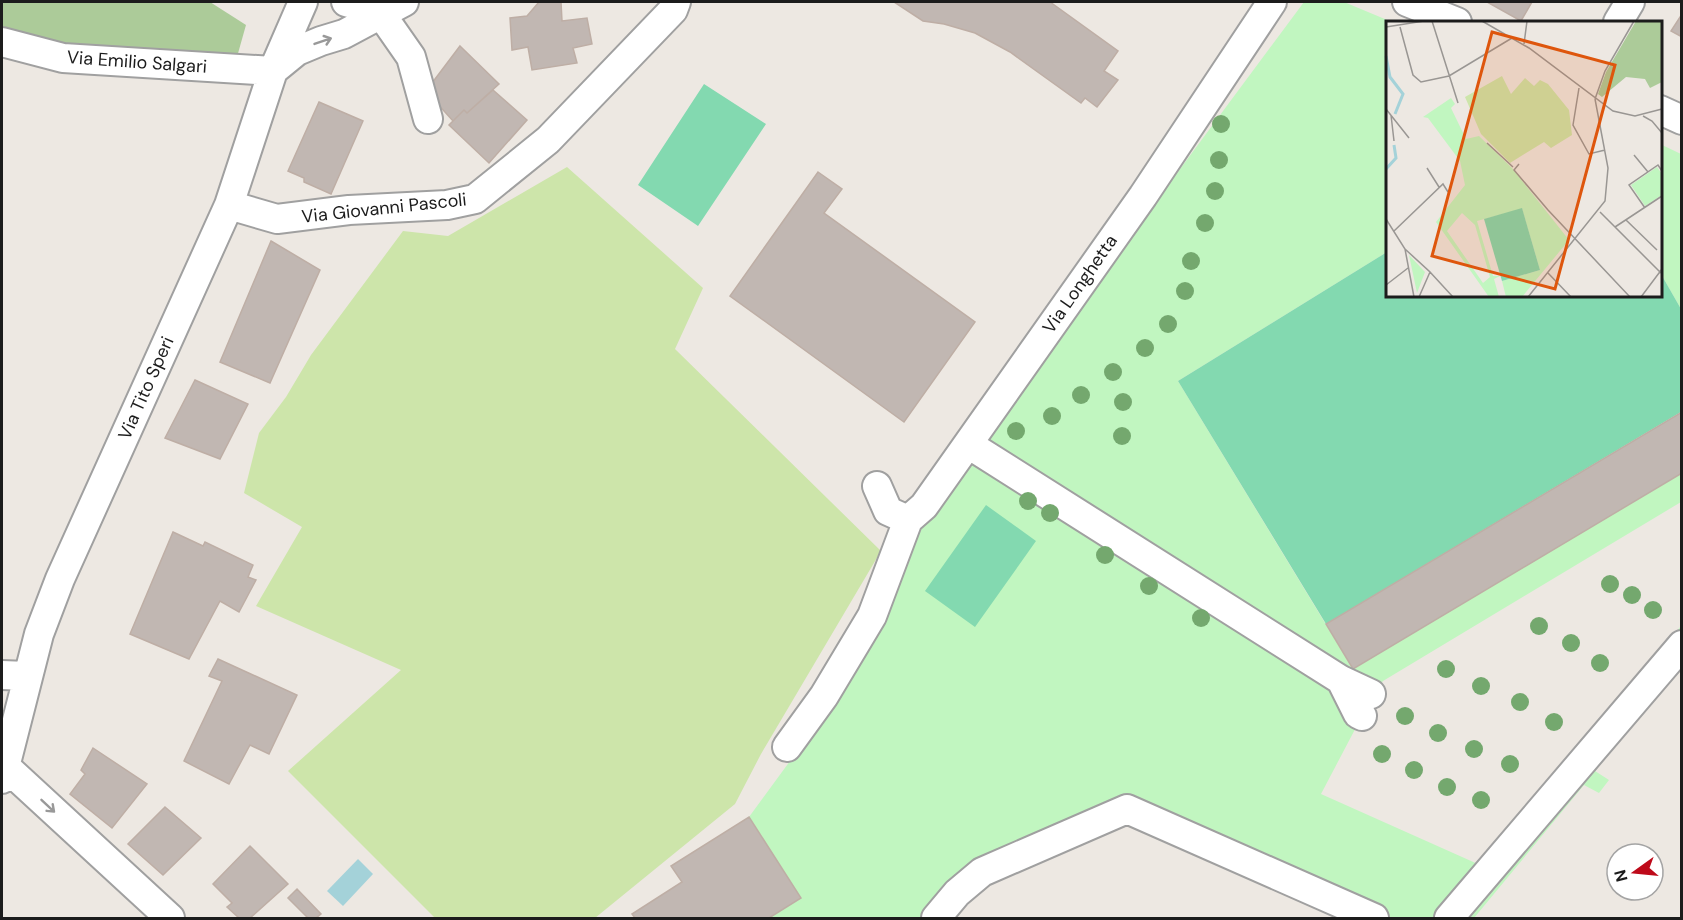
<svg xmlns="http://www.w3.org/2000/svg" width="1683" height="920" viewBox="0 0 1683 920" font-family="'DM Sans',sans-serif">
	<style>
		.grass { fill: #cde5aa }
		.forest { fill: #accb99 }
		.park { fill: #c1f6c0 }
		.pitch { fill: #83d9b0 }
		.water { fill: #a4d2d9 }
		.building { fill: #c1b7b2; stroke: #beaea5; stroke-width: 1.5 }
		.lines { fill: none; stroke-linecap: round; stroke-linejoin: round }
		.minor-casing { stroke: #a0a0a0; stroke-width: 32 }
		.minor { stroke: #fff; stroke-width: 28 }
		.tree { fill: #74a86e }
		.oneway { stroke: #999 }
		.labels { text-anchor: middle; stroke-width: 5; stroke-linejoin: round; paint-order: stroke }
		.street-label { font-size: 18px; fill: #1c1c1c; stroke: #fff }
		.inset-river { fill: none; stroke: #a4d2d9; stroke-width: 3 }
		.inset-road { fill: none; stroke: #999693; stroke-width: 1.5 }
		.view { fill: #de560d; fill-opacity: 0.15; stroke: #de560d; stroke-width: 3 }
		.inset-edge { fill: none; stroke: #1c1c1c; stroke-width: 3 }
	</style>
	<rect width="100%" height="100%" fill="#ede8e2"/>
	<path class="grass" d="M567,167L703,288L675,349L881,551L761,754L735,804L595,918H435L288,771L401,670L256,606L302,527L244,493L259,433L286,397L311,355L403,231L448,236Z"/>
	<path class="forest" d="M2,2H210L246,25L235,64L64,46L2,31Z"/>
	<path class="park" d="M1304,2H1344L1392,22H1388L1387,252L1178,381L1353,669L1681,473V502L1383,681L1371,694L1362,716L1321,794L1480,865L1681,626V665L1595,771L1609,780L1599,793L1584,785L1474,918H1339L1125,823L1001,875L965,900L951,918H769L801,898L749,817L801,746L915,526Z
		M1660,144L1681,154V309L1661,274Z"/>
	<path class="pitch" d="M704,84L766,124L698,226L638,185Z
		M1387,252L1388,296H1660L1661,274L1681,309V412L1326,624L1178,381Z
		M986,505L1036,541L975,627L925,591Z"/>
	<path class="water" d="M358,859L373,874L343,906L327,891Z"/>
	<path class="building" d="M539,2H561L562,21L587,18L592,44L573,48L577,63L532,70L528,47L512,50L510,18L527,16Z
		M894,2H1050L1118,51L1104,71L1118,80L1097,107L1085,98L1081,103L1010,52L975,33L944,24L923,21Z
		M1487,2H1532L1521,21Z
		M1682,14V37L1671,31Z
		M460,46L499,84L467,113L464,110L453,121L426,91Z
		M493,90L527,120L489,163L449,125L464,110L467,113Z
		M319,102L363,121L331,194L304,182V178L288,171Z
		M818,172L842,189L824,213L975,322L904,422L730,296Z
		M271,241L320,270L270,383L220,362Z
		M195,380L248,404L220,459L165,438Z
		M1682,412V473L1353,669L1326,624Z
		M173,532L203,546L205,542L253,565L248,577L256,580L239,612L220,601L189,659L130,634Z
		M218,659L297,695L269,754L250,745L229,784L184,761L222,681L209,676Z
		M93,748L147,784L112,828L70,794L85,774L81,770Z
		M165,807L201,838L163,875L128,844Z
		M749,817L801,898L769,918H635L632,914L682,882L671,866Z
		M250,846L288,884L250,918H239L227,907L232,903L213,884Z
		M297,889L321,914L316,918H308L288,898Z"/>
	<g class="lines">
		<g class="minor-casing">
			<path id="minor" d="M346,2L353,4L391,8
				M1407,2L1457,22
				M381,14L411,57L428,119
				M1618,22L1630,2
				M2,42L63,58L273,71
				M275,69L297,51L321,41L344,34L404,2
				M1660,110L1682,120
				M229,205L277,219L349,210L447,205L475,199L548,140L673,10L676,2
				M968,444L1341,680L1371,694
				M877,486L888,511L908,520L924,506L1143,196L1272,2
				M2,675L27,676
				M1341,680L1358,714L1362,716
				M787,747L824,696L872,616L908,520
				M5,766L170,918
				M2,779L39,634L60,579L229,205L273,71L303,2
				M936,918L957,893L982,872L1127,809L1374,918
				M1449,918L1682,645"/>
		</g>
		<use href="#minor" class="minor"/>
	</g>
	<g class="tree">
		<circle cx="1221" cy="124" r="9"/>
		<circle cx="1219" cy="160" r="9"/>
		<circle cx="1215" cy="191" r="9"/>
		<circle cx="1205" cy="223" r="9"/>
		<circle cx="1191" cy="261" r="9"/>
		<circle cx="1185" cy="291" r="9"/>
		<circle cx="1168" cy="324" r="9"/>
		<circle cx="1145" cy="348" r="9"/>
		<circle cx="1113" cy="372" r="9"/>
		<circle cx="1081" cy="395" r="9"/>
		<circle cx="1123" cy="402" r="9"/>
		<circle cx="1052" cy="416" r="9"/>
		<circle cx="1016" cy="431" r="9"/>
		<circle cx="1122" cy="436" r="9"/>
		<circle cx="1028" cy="501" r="9"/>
		<circle cx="1050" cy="513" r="9"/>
		<circle cx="1105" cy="555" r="9"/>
		<circle cx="1610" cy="584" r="9"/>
		<circle cx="1149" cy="586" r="9"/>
		<circle cx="1632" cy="595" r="9"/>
		<circle cx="1653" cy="610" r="9"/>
		<circle cx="1201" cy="618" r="9"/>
		<circle cx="1539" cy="626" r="9"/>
		<circle cx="1571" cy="643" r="9"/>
		<circle cx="1600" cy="663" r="9"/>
		<circle cx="1446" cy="669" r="9"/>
		<circle cx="1481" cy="686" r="9"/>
		<circle cx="1520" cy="702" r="9"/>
		<circle cx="1405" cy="716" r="9"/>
		<circle cx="1554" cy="722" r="9"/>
		<circle cx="1438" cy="733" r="9"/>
		<circle cx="1474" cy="749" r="9"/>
		<circle cx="1382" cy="754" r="9"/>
		<circle cx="1510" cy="764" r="9"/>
		<circle cx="1414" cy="770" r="9"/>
		<circle cx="1447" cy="787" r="9"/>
		<circle cx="1481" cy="800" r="9"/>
	</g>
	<defs><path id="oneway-shaft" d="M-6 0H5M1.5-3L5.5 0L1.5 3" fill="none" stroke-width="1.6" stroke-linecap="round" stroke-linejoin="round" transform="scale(1.5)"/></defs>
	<g class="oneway">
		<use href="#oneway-shaft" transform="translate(323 41) rotate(-19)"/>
		<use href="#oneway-shaft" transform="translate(48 806) rotate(43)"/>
	</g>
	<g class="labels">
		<g class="street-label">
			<text transform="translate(137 62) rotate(4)" y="6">Via Emilio Salgari</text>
			<text transform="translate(384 208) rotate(-6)" y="6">Via Giovanni Pascoli</text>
			<text transform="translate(1080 284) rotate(-55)" y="6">Via Longhetta</text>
			<text transform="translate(146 388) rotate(-66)" y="6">Via Tito Speri</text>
		</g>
	</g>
	<g transform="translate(1386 21)">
		<rect width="276" height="276" fill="#ede8e2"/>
		<path d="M116,55L125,73L139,57L148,65L154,59L162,63L183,89L186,114L165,127L158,121L124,142L95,113L79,76Z" fill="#cde5aa"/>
		<path d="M250,0H276V61L264,67L259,58L240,56L216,76L212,73L220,51Z" fill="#accb99"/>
		<path d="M65,77L69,83L65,87L80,118L93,115L126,147L183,219L136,276H120L116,260L154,249L136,188L91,200L107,255H114L108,258L113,276H103L50,201L79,164L74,140L42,97L37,96ZM76,192L89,204L104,256L97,262L61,210ZM271,146L276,153V174L259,185L245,164ZM23,234L39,251L31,272Z" fill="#c1f6c0" fill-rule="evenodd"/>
		<path d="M136,187L154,249L116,260L98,198Z" fill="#83d9b0"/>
		<path class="inset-river" d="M0,35L4,56L17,73L9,93M0,148L10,137L8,124"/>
		<path class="inset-road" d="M46,0L72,82M96,0L143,27L227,90L249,95L276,88M0,6L38,0M14,6L27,54L35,61L63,55L126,17M138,23L141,0M193,67L187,104L203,133L219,129M209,78L219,50L248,0M0,88L23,117M5,94L8,120M257,95L266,100L276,112M101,122L127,146M248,134L262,151M133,143L128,149L162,189L244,276M41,147L53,166M259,187L243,164L272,144L276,150M214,191L275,252M0,198L19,228L28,276M240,199L271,229M229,206L276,175M8,210L57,163L62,171M19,228L44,251L33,276M44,251L67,276M162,252L185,276M0,264L22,247M142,276L219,180L222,147L209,78M255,276L276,248"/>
		<path class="view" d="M106,11L229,44L169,268L46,235Z"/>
		<rect width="276" height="276" class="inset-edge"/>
	</g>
	<rect width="1683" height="920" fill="none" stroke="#1c1c1c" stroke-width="6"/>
	<g transform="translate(1635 872) rotate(255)"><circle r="28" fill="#ffffff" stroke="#a4a4a4" stroke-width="1.5"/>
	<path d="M0-4.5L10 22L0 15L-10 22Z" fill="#be0a1a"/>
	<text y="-9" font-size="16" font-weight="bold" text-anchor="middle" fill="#1c1c1c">N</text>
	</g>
</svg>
